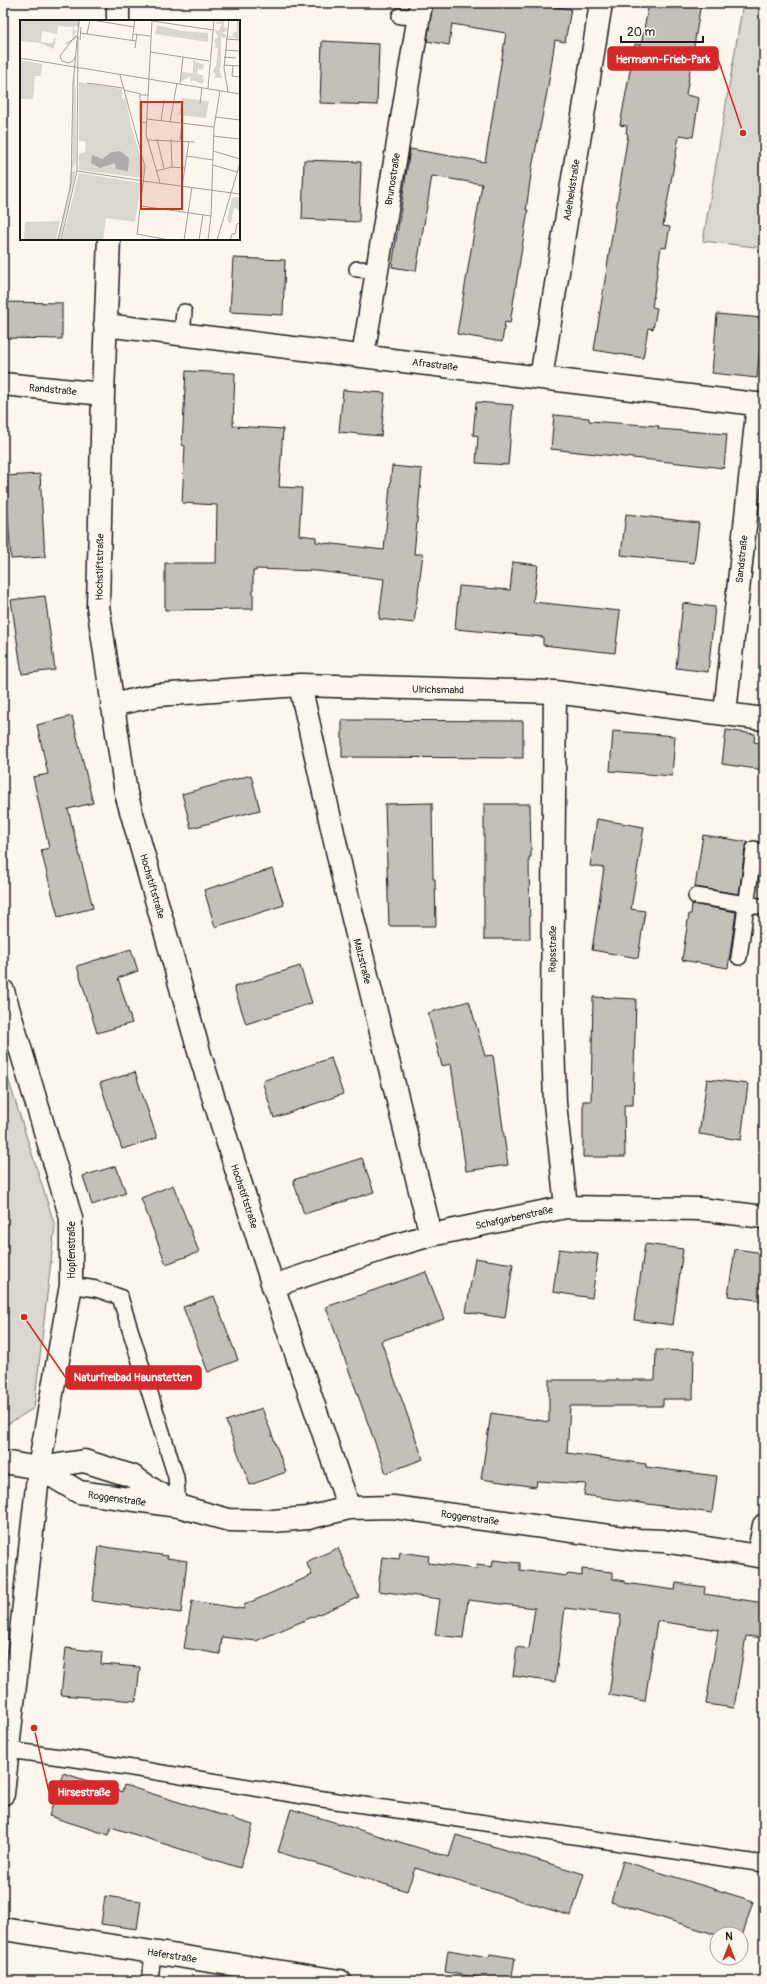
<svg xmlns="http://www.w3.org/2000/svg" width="767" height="1984" viewBox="0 0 767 1984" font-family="Pangolin,sans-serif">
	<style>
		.green { fill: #dad7ce; stroke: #7b7a75 }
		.building { fill: #c3c0b8; stroke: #1c1c1c }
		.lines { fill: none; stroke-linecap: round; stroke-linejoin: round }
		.lane-casing { stroke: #1c1c1c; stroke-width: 18 }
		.street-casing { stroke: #1c1c1c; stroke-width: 25 }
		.lane { stroke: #fbf7ec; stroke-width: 15 }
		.street { stroke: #fbf7ec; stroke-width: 22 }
		.labels { text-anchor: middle; stroke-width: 3.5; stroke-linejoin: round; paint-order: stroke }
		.street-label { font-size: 10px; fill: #1c1c1c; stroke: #fbf7ec }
		.inset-road { fill: none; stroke: #a29f99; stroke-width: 1 }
		.view { fill: #c8321e; fill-opacity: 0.15; stroke: #c8321e; stroke-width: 2 }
		.inset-edge { fill: none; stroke: #1c1c1c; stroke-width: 2 }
		.leader { fill: none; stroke: #d62828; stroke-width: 1.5 }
		.callout-dot { fill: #d62828; stroke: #fbf7ec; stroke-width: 1.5 }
		.callout { fill: #d62828; stroke: #d62828; stroke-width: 1.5 }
		.callout-label { font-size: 11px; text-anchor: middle; font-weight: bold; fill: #fff }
	</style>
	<rect width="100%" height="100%" fill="#fbf7ec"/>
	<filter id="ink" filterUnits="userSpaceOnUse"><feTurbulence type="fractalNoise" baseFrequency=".025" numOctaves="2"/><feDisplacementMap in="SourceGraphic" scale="8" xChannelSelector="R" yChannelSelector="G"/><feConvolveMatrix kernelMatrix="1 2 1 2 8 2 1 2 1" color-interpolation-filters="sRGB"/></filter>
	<g filter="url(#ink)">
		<path class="green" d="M743,3H764V248L703,241Z
			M3,1063L55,1226L34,1408L3,1427Z"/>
		<path class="building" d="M433,3H530L571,9L565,42L555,40L548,87L532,168L526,210H528L510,323L505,322L502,342L457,334L482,184L432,176L416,271L392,267L410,149L485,162L506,33L452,24L449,45L427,41Z
			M649,3H701L686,95L699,98L693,137L680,135L678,142L663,226L670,227L668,237L666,248L661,247L652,307L657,308L653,329L648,328L643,358L594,350L628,134L626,133L627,126L620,125L635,44L641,45Z
			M322,41L379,44L377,105L320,103Z
			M304,160L361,162L359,222L302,219Z
			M233,258L285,260L283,315L230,312Z
			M3,302L62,303V339L3,338Z
			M717,314L763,318L757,378L712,373Z
			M186,371L235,373L233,426L283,429L279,487L302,488L299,535L316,537V542L384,550L392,466L422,469L414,554H423L414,623L379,619L384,579L317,571L256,569V571H253V609L165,610V563H216L217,505L182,503L185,446L182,445Z
			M343,390L385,393L381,436L339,432Z
			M476,402L513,405L508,465L476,463L478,436L473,435Z
			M554,415L589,418V421L659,426L658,429L727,434L724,468L551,449Z
			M40,474L45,557L11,559L5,476Z
			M626,514L699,523L694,563L621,555Z
			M513,562L538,565L533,602L620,611L615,653L543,645V637L455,629L459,586L510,590Z
			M45,596L55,670L22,674L11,600Z
			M683,603L715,607L708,672L676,668Z
			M72,716L93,803L68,809L93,908L58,917L41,850L49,848L33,777L48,774L37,725Z
			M342,720L523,721V758L342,757Z
			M726,730L755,734L754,742L764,744V770L722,764Z
			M613,731L675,736L672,776L610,771Z
			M251,775L260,810L191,828L182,794Z
			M432,803L433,879H435L436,926H389L385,804Z
			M484,804H530L531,857H529L530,939H484Z
			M597,819L644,827L631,909L645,911L638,958L592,950L604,868L590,866Z
			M703,835L748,842L745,848L739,894L695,887Z
			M272,869L284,905L215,927L204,890Z
			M692,904L736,912L728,968L682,960L689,914H691Z
			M131,949L138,971L118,978L132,1023L97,1033L77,966Z
			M300,966L312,1003L246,1024L234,987Z
			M593,997L636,999L633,1105H624L625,1157H583V1101H591Z
			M469,1001L485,1056L493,1055L508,1165L466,1171L451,1064L442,1066L428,1013Z
			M331,1058L343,1094L274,1118L262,1081Z
			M135,1072L157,1138L122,1149L100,1083Z
			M707,1079L748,1084L741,1140L699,1134Z
			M362,1158L374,1192L304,1214L293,1180Z
			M116,1166L126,1193L92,1205L83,1176Z
			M173,1185L199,1252L166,1264L141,1198Z
			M645,1244L683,1249L673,1325L634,1320Z
			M559,1249L598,1254L592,1298L553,1292Z
			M735,1249L764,1253V1301L728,1296Z
			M475,1258L513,1264L505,1318L466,1312Z
			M426,1272L444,1319L381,1341L423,1459L386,1473L326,1307Z
			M214,1296L238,1360L208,1372L183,1307Z
			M656,1350L694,1351L693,1399H663V1406H570L567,1453L646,1464V1467L717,1476L712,1513L584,1495L586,1484L537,1481L536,1487L481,1479L491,1413L549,1422V1380H655Z
			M262,1408L286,1472L250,1485L226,1421Z
			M99,1546L168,1556L167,1558L187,1561L181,1613L92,1601Z
			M338,1548L359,1597L256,1641L222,1637L220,1654L184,1648L192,1601L244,1609V1605L312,1575L306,1562Z
			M400,1552L429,1556L428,1563L476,1569L477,1565L492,1567L493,1560L520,1563V1570L567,1576L568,1574L582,1576V1569L613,1572V1579L625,1581V1583L675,1590L676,1583L705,1587L704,1594L764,1603V1638L746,1636L734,1708L706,1704L718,1630L657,1621L645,1701L609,1695L621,1615L565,1608L555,1682L513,1676L517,1647L529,1649L535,1608L468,1600L463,1638L435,1635L440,1599L378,1591L382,1557L399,1559Z
			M66,1648L102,1652L101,1664L140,1667L136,1701L61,1695Z
			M63,1773L122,1792L124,1785L253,1825L240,1868L111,1827L109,1835L49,1816Z
			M291,1809L449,1857L456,1835L584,1874L571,1916L415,1868L407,1891L278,1852Z
			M623,1861L753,1901L741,1940V1934L717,1935L611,1902Z
			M105,1896L141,1901L137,1929L101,1924Z
			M448,1950L489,1957L490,1954L515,1958L511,1981H499L445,1972Z"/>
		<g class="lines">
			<g class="lane-casing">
				<path id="lane" d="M400,16L418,17
					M357,269L377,270
					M182,334L184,312
					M696,896L764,907
					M739,957L754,849
					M71,1285L96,1289L120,1297L176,1477L178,1506
					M8,1750L83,1760L316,1798L764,1864
					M150,1981L153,1953"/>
			</g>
			<g class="street-casing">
				<path id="street" d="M118,21V3
					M109,239L103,394L98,606L126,793L200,1055L273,1286L349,1508
					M105,325L764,405
					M363,356L421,3
					M541,378L601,3
					M3,384L103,394
					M300,685L345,886L431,1235
					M555,692L552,1011L555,1103L566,1207
					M112,705L157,695L300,685L555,692L764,719
					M725,713L758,404
					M3,991L71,1218V1285L39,1468L3,1794
					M273,1286L383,1249L431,1235L566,1207L699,1209L764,1217
					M3,1462L39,1468L84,1461L132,1476L173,1503
					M39,1468L79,1492L178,1506L229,1520L273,1521L308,1518L349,1508L393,1507L639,1540L663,1541L764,1557
					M758,1556L764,1525
					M3,1929L340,1981"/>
			</g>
			<use href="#lane" class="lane"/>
			<use href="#street" class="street"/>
		</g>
	</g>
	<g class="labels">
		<g class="street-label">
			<text transform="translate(392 179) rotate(-81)" y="4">Brunostraße</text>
			<text transform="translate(571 190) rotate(-81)" y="4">Adelheidstraße</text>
			<text transform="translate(435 364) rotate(7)" y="4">Afrastraße</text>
			<text transform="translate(53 389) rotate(5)" y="4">Randstraße</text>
			<text transform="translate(741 559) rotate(-84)" y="4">Sandstraße</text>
			<text transform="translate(99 567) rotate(-89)" y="4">Hochstiftstraße</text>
			<text transform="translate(438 689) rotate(1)" y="4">Ulrichsmahd</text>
			<text transform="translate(153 886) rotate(74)" y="4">Hochstiftstraße</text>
			<text transform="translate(552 949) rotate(-89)" y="4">Rapsstraße</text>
			<text transform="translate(363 961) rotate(76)" y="4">Malzstraße</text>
			<text transform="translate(245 1196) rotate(72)" y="4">Hochstiftstraße</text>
			<text transform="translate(514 1217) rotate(-12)" y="4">Schafgarbenstraße</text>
			<text transform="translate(71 1250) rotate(-90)" y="4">Hopfenstraße</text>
			<text transform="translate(117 1498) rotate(8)" y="4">Roggenstraße</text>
			<text transform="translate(470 1517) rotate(8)" y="4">Roggenstraße</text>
			<text transform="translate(172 1955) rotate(9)" y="4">Haferstraße</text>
		</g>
	</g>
	<g transform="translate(20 20)">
		<rect width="220" height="220" fill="#fbf7ec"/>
		<path d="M0,0H60L59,15V7L54,6V10L57,11L52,17L53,7L38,6L37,14L22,11L21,22L32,23L36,16L34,29L20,23L0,21ZM204,0V8L207,7L206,12L201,13L206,14V18L201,17V47L199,48L202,58H194L196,54L193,53V50L196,46L198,28L193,27L196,26L194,20L198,17L194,9L198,11L202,4H196V2ZM213,0H220V19L208,17L209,15L213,17V13L217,11V1ZM137,5L162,11L188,13V22L135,14ZM0,40L22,44L21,56H15L13,79H0ZM173,40L184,45L183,50L178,49L177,54L183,55L182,59L185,60L182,64L173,60L170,63V56L161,62L162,52L173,53ZM54,52L56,72V142L52,150ZM59,62L102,69V78L106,80L111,106L124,148L123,158L59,150V134L65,132L66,122L59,121ZM162,78L189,81L186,98L159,95ZM50,151H56L40,220H37L49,173ZM59,153L121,163L115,202L86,198L83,220H42ZM217,177H220V191L214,187L211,203H209L207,199L212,178ZM40,201L36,220H4L5,202Z" fill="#dad7ce"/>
		<path d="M100,131L109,138L108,151L96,149L95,143L80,148L71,143L72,135L82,139L92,132Z" fill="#afaca5"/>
		<path class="inset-road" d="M72,0L114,7M132,0L126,114L140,163M132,1L193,10M60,13L116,21M113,13L115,0M67,14L70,0M206,19L220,20M60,20L61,7M112,21L113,14L130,16M115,28L117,14M205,30L220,31M130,32L189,41M56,36L53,41L48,43L42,41L40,36L56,15M204,37L216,38M0,38L220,74M204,45L220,46M213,46L212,56L220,57M100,55L125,147L117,214L149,220M67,63L103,68M160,64L163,37M188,68L194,0M104,70L121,74M208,72L204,48L209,0M180,84L182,68M195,97L220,100M127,99L194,107M141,101L144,80M150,102L157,63M127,103L120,102V75H128M193,116L220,119M137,119L144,148M151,119L152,147M127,120L175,122M160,120L162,103M193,131L220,139M167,136L193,140M193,145L217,152M57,151L124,161M136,151L152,147L165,148M123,161L220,174M162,166L169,121M121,186L191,196M38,220L51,163L53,64L59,0M41,220L57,151L58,16L46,24M164,220L172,167M179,220L183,195M188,220L191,196L194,107L200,71M197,220L220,143M210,220L212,214H215L217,204L220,203"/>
		<path class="view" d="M121,82H162V189H121Z"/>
		<rect width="220" height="220" class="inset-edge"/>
	</g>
	<path class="leader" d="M743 133L718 59M24 1317L66 1378M34 1728L49 1792"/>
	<g class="callout-dot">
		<circle cx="743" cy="133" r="4"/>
		<circle cx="24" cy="1317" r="4"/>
		<circle cx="34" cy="1728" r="4"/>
	</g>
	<g class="callout">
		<rect x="608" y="47" width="110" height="23" rx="4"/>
		<rect x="66" y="1366" width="135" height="23" rx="4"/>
		<rect x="49" y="1781" width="69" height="23" rx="4"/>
	</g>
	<g class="callout-label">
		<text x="663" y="63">Hermann-Frieb-Park</text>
		<text x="133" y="1381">Naturfreibad Haunstetten</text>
		<text x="84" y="1796">Hirsestraße</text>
	</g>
	<rect width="767" height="1984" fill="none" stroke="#fbf7ec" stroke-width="16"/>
	<rect x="8" y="8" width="751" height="1968" fill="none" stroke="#1c1c1c" stroke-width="1.5" filter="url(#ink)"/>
	<g transform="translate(729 1946)"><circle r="19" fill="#fbf7ec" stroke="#a29f99"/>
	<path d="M0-3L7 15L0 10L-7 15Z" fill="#c8321e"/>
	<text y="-6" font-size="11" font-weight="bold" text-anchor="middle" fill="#1c1c1c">N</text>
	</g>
	<path d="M621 36v6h82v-6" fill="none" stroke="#1c1c1c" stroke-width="2"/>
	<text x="627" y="36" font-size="12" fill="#1c1c1c" stroke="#fbf7ec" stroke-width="3" paint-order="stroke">20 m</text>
</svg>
